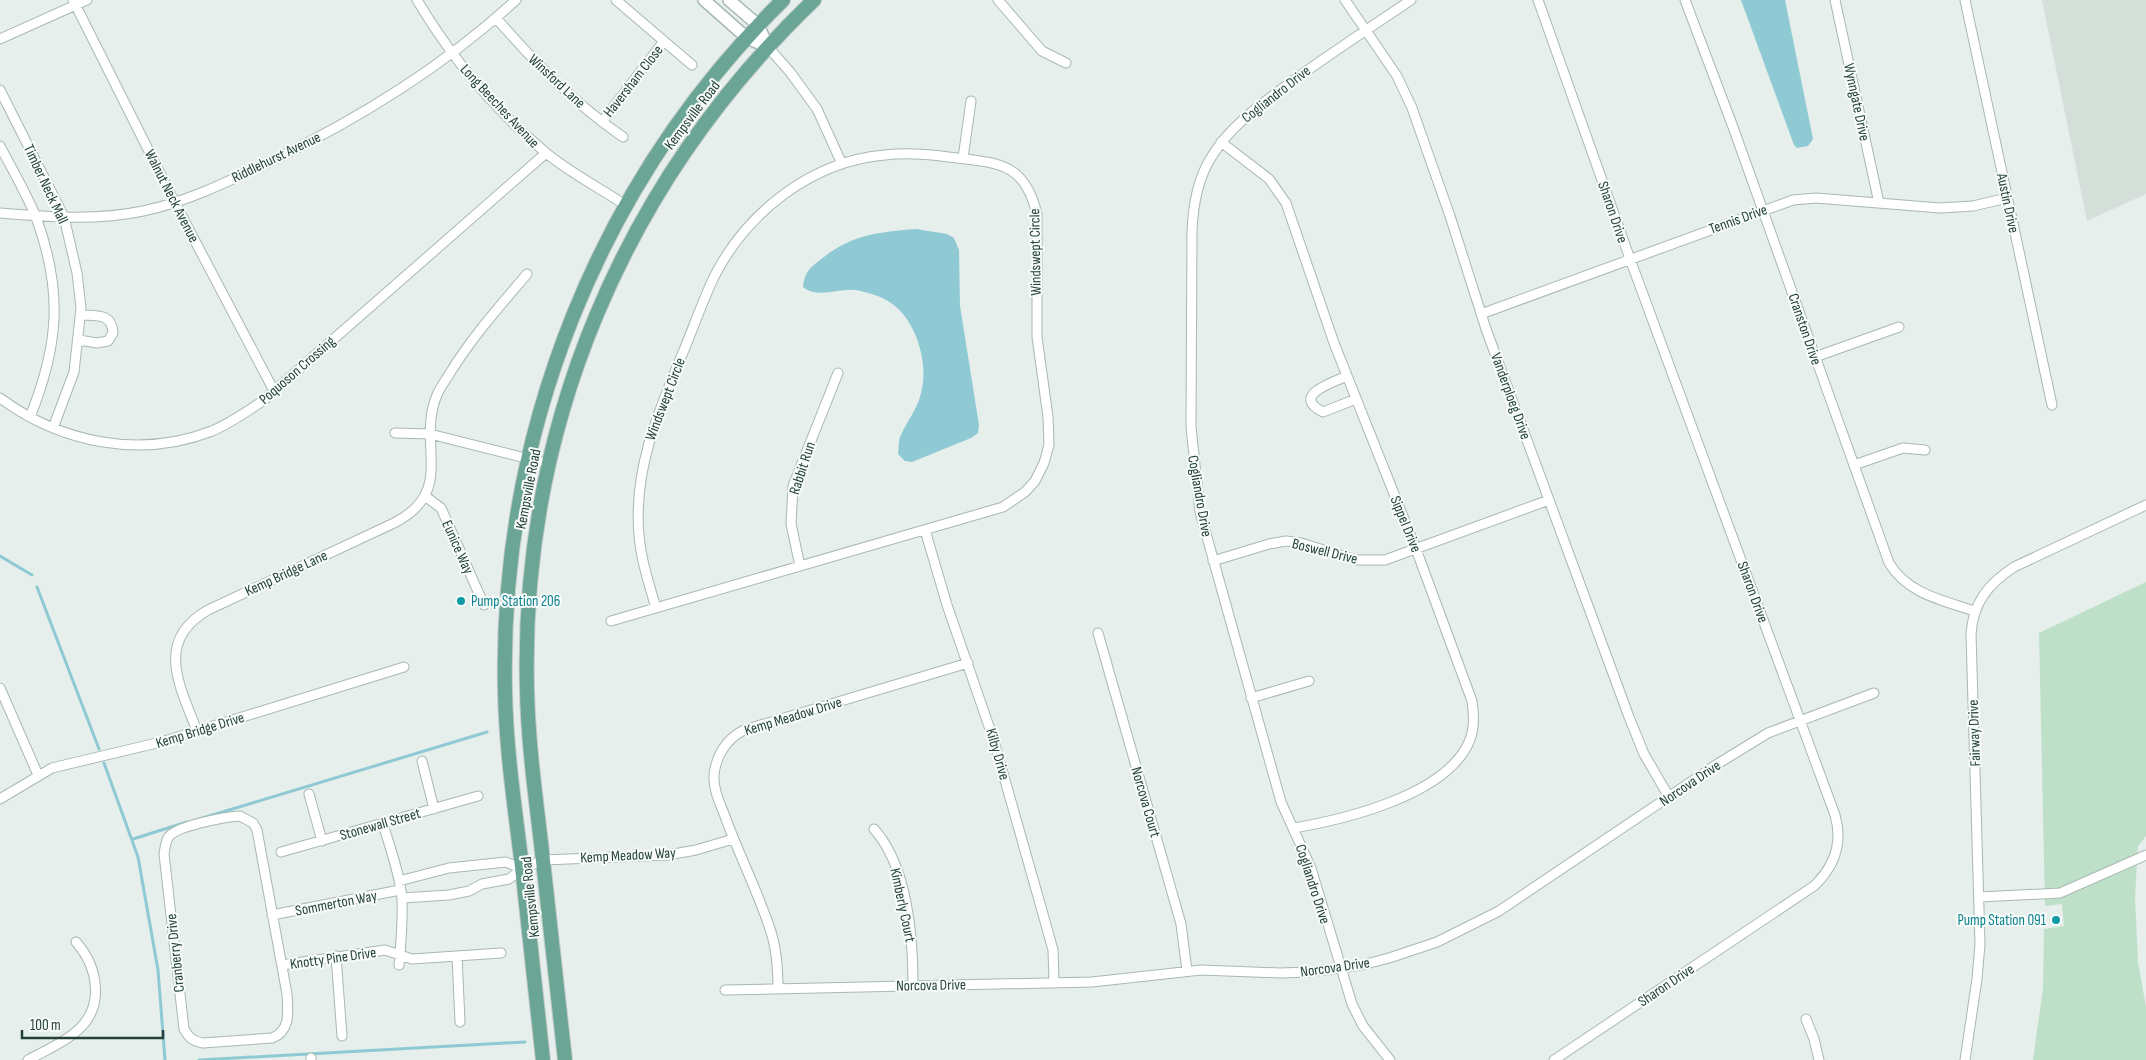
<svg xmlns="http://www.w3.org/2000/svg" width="2146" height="1060" viewBox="0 0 2146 1060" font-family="'Sofia Sans Condensed',sans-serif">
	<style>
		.built { fill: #d4dfda }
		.green { fill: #bfe0c8 }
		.water { fill: #8ec9d4 }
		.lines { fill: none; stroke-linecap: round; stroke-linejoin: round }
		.stream { stroke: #8ec9d4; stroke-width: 3 }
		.minor-casing { stroke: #a8b8b2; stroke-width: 11 }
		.tertiary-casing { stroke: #a8b8b2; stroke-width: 14 }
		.primary-casing { stroke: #c2cac8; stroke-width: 16 }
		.minor { stroke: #fff; stroke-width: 9 }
		.tertiary { stroke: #fff; stroke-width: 11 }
		.primary { stroke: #6aa596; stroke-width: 14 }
		.culture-dot { fill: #0f9aa8; stroke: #f7fbf9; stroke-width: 2 }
		.labels { text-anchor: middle; stroke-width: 4; stroke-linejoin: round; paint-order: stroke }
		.street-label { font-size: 15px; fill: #24423a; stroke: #f7fbf9 }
		.culture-label { font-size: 15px; fill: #0d838f; stroke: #f7fbf9; text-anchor: start }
	</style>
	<rect width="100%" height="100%" fill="#e6efeb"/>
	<path class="built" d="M2042,0H2146V194L2087,221Z"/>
	<path class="green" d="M2146,582V836L2138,846L2135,897L2138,962L2146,1007V1060H2033L2043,988L2044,929L2064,926L2062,904L2045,906L2039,633Z"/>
	<path class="water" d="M1741,0H1785L1813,139L1808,146L1797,148L1794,145Z
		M916,229L947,234L954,238L959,250L960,306L979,425L978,433L971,438L912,462L905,461L898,454C899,448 898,440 901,435C907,421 918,408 921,393C929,364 917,321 891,303C881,296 867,292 855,290C838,288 818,299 803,287C805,270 811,267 824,257C853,234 881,232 916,229Z"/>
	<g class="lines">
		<path class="stream" d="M0,556L32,575
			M37,587L99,749
			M104,763L138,857L158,970L165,1060
			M196,820L487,732
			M133,839L187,822
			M199,1060L525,1042"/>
		<g class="minor-casing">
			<path id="minor" d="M73,0L175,203L274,391
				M417,0C451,57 494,109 545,152C567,171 600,188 625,205
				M616,0L692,65
				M998,0L1042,51L1066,63
				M1345,0L1397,76L1412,108L1450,216L1486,329L1629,717L1644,754L1669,797
				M1538,0L1630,259L1835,815C1843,843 1835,866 1814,886L1554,1060
				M1685,0L1733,127L1889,563C1908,594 1942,600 1974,611
				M1835,0L1879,203
				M1965,0L2052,405
				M496,18C536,64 574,103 623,137
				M0,39L87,0
				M768,47L790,72L817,109L842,164
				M0,90L64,217L77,273L81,308L74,372L53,428
				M602,122L664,41
				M1221,142L1269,179L1286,203L1334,343L1416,549L1472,701C1474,714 1475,729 1469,742C1446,795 1346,819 1294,828
				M0,146C12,169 26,193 36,217C63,291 59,345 30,417
				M963,158L971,101
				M0,213C48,217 96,221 143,211C186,202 227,182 267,163C357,120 442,68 516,0
				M1481,314L1793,200L1816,198L1940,208L1973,206L2007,198
				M79,340L97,343L108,341L113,333C112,313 97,316 81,315
				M1815,357L1899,327
				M1347,376C1333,382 1290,396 1323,412L1356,399
				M0,398C61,443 140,459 212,431C231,423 248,411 264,400L546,153
				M395,433L430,434L549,464
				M1854,465L1903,448L1925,450
				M425,496L441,508L484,605
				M925,530L947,605L993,738L1039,900L1053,950L1054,982
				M1213,561L1269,544L1286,541L1301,543L1356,560H1385L1549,500
				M800,566L791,524L793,486L838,373
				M611,621L1003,507L1025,492L1035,481L1044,463L1049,445L1048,417L1037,337V214C1025,165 1002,163 957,158C934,155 909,152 885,155C812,161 747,212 714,277C703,300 694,326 684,350C659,410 633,469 639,535C641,560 649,584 656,608
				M1098,633L1181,924L1187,971
				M0,688L38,775
				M1251,698L1309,681
				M197,731C180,686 154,641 208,610L394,523C457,491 416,444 437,395C440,387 446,380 450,373C472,337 500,306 527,274
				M422,761L434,809
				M309,794L322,841
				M0,799L52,768L165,741L404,667
				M240,816L253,823L257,830L287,994C288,1011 291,1031 272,1038L203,1043C193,1041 189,1038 184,1029L164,854C165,850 165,843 168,838C174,826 225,817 240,816Z
				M383,824C390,848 400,874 402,899C403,921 401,943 399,965
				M874,829C908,867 913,937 913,986
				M281,852L478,796
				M399,881L449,868L506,862L522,869
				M1979,897L2060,893L2146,855
				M402,898L449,895L469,891L482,884L509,879L522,869L543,860L668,855L696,850L733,839
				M272,915L400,890
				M336,956L342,1036
				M457,956L460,1022
				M282,965L385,950L412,959L501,953
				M778,989C778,970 777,951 771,932C759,894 740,857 726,819C721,805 713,791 714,775C716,756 726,739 744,730L968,663
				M725,990L1092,982L1201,970L1280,973L1309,972L1362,965L1389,958L1437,942L1499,911L1719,763L1768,733L1874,693
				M1806,1019L1814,1039L1819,1060
				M311,1058V1060
				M28,1060C44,1051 64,1043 78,1030C105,1006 98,967 76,942
				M1390,1060L1363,1026L1352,1004L1311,868L1281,802L1200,512L1191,427L1192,231C1193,207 1197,182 1209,161C1228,127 1260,105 1291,82C1330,54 1371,27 1411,0
				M1965,1060L1977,979L1980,944L1971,634C1973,603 1988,584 2014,567L2146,505"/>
		</g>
		<g class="tertiary-casing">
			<path id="tertiary" d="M704,0L747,38L768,47
				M729,0L758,25L768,47"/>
		</g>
		<g class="primary-casing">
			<path id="primary" d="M543,1060C536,996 529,931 522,867C515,808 506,750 505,691C499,433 599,181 783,0
				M565,1060C557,988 549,915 541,843C535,792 528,741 527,689C520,426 625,181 814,0"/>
		</g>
		<use href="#minor" class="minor"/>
		<use href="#tertiary" class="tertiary"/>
		<use href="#primary" class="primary"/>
	</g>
	<g class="culture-dot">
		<circle cx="461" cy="601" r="5"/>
		<circle cx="2056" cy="920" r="5"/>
	</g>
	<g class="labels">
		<g class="street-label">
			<text transform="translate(557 81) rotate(43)" y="5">Winsford Lane</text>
			<text transform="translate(633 81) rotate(-52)" y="5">Haversham Close</text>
			<text transform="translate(1276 94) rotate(-38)" y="5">Cogliandro Drive</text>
			<text transform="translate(1857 102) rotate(78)" y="5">Wynngate Drive</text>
			<text transform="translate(500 106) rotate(47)" y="5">Long Beeches Avenue</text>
			<text transform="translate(692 115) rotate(-53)" y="5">Kempsville Road</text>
			<text transform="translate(276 157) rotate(-26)" y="5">Riddlehurst Avenue</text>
			<text transform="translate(46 184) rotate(65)" y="5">Timber Neck Mall</text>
			<text transform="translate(172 196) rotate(63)" y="5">Walnut Neck Avenue</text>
			<text transform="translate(2008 203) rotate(78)" y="5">Austin Drive</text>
			<text transform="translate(1613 212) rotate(71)" y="5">Sharon Drive</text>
			<text transform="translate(1738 219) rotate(-20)" y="5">Tennis Drive</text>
			<text transform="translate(1035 252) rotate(-91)" y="5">Windswept Circle</text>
			<text transform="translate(1805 329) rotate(71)" y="5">Cranston Drive</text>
			<text transform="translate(297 370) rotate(-41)" y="5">Poquoson Crossing</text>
			<text transform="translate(1511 396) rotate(70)" y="5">Vanderploeg Drive</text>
			<text transform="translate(665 399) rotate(-69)" y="5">Windswept Circle</text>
			<text transform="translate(802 468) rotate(-72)" y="5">Rabbit Run</text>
			<text transform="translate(528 489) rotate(-79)" y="5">Kempsville Road</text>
			<text transform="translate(1200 496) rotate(80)" y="5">Cogliandro Drive</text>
			<text transform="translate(1406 524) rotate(68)" y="5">Sippel Drive</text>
			<text transform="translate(458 547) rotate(66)" y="5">Eunice Way</text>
			<text transform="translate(1325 551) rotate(14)" y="5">Boswell Drive</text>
			<text transform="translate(286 573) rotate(-25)" y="5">Kemp Bridge Lane</text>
			<text transform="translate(1753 592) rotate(70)" y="5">Sharon Drive</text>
			<text transform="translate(793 716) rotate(-17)" y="5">Kemp Meadow Drive</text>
			<text transform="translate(200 730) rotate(-17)" y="5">Kemp Bridge Drive</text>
			<text transform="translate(1974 733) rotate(-92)" y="5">Fairway Drive</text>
			<text transform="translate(998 754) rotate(74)" y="5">Kilby Drive</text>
			<text transform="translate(1690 783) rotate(-34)" y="5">Norcova Drive</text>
			<text transform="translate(1146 802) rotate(74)" y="5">Norcova Court</text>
			<text transform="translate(380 824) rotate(-16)" y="5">Stonewall Street</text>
			<text transform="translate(628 855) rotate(-3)" y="5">Kemp Meadow Way</text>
			<text transform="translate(1313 884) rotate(72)" y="5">Cogliandro Drive</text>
			<text transform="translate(530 897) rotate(-96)" y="5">Kempsville Road</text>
			<text transform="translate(336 903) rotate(-11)" y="5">Sommerton Way</text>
			<text transform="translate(903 905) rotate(78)" y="5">Kimberly Court</text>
			<text transform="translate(175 953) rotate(-96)" y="5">Cranberry Drive</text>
			<text transform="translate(333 958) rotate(-8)" y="5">Knotty Pine Drive</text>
			<text transform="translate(1335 967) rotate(-8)" y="5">Norcova Drive</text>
			<text transform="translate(931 985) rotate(-1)" y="5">Norcova Drive</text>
			<text transform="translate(1666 985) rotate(-34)" y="5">Sharon Drive</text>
		</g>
		<g class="culture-label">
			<text x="471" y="606">Pump Station 206</text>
			<text x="2046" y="925" text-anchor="end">Pump Station 091</text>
		</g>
	</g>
	<path d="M22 1030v8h141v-8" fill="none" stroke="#24423a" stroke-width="2.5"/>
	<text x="30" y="1030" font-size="15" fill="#24423a" stroke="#f7fbf9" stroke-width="4" paint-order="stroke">100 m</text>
</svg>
